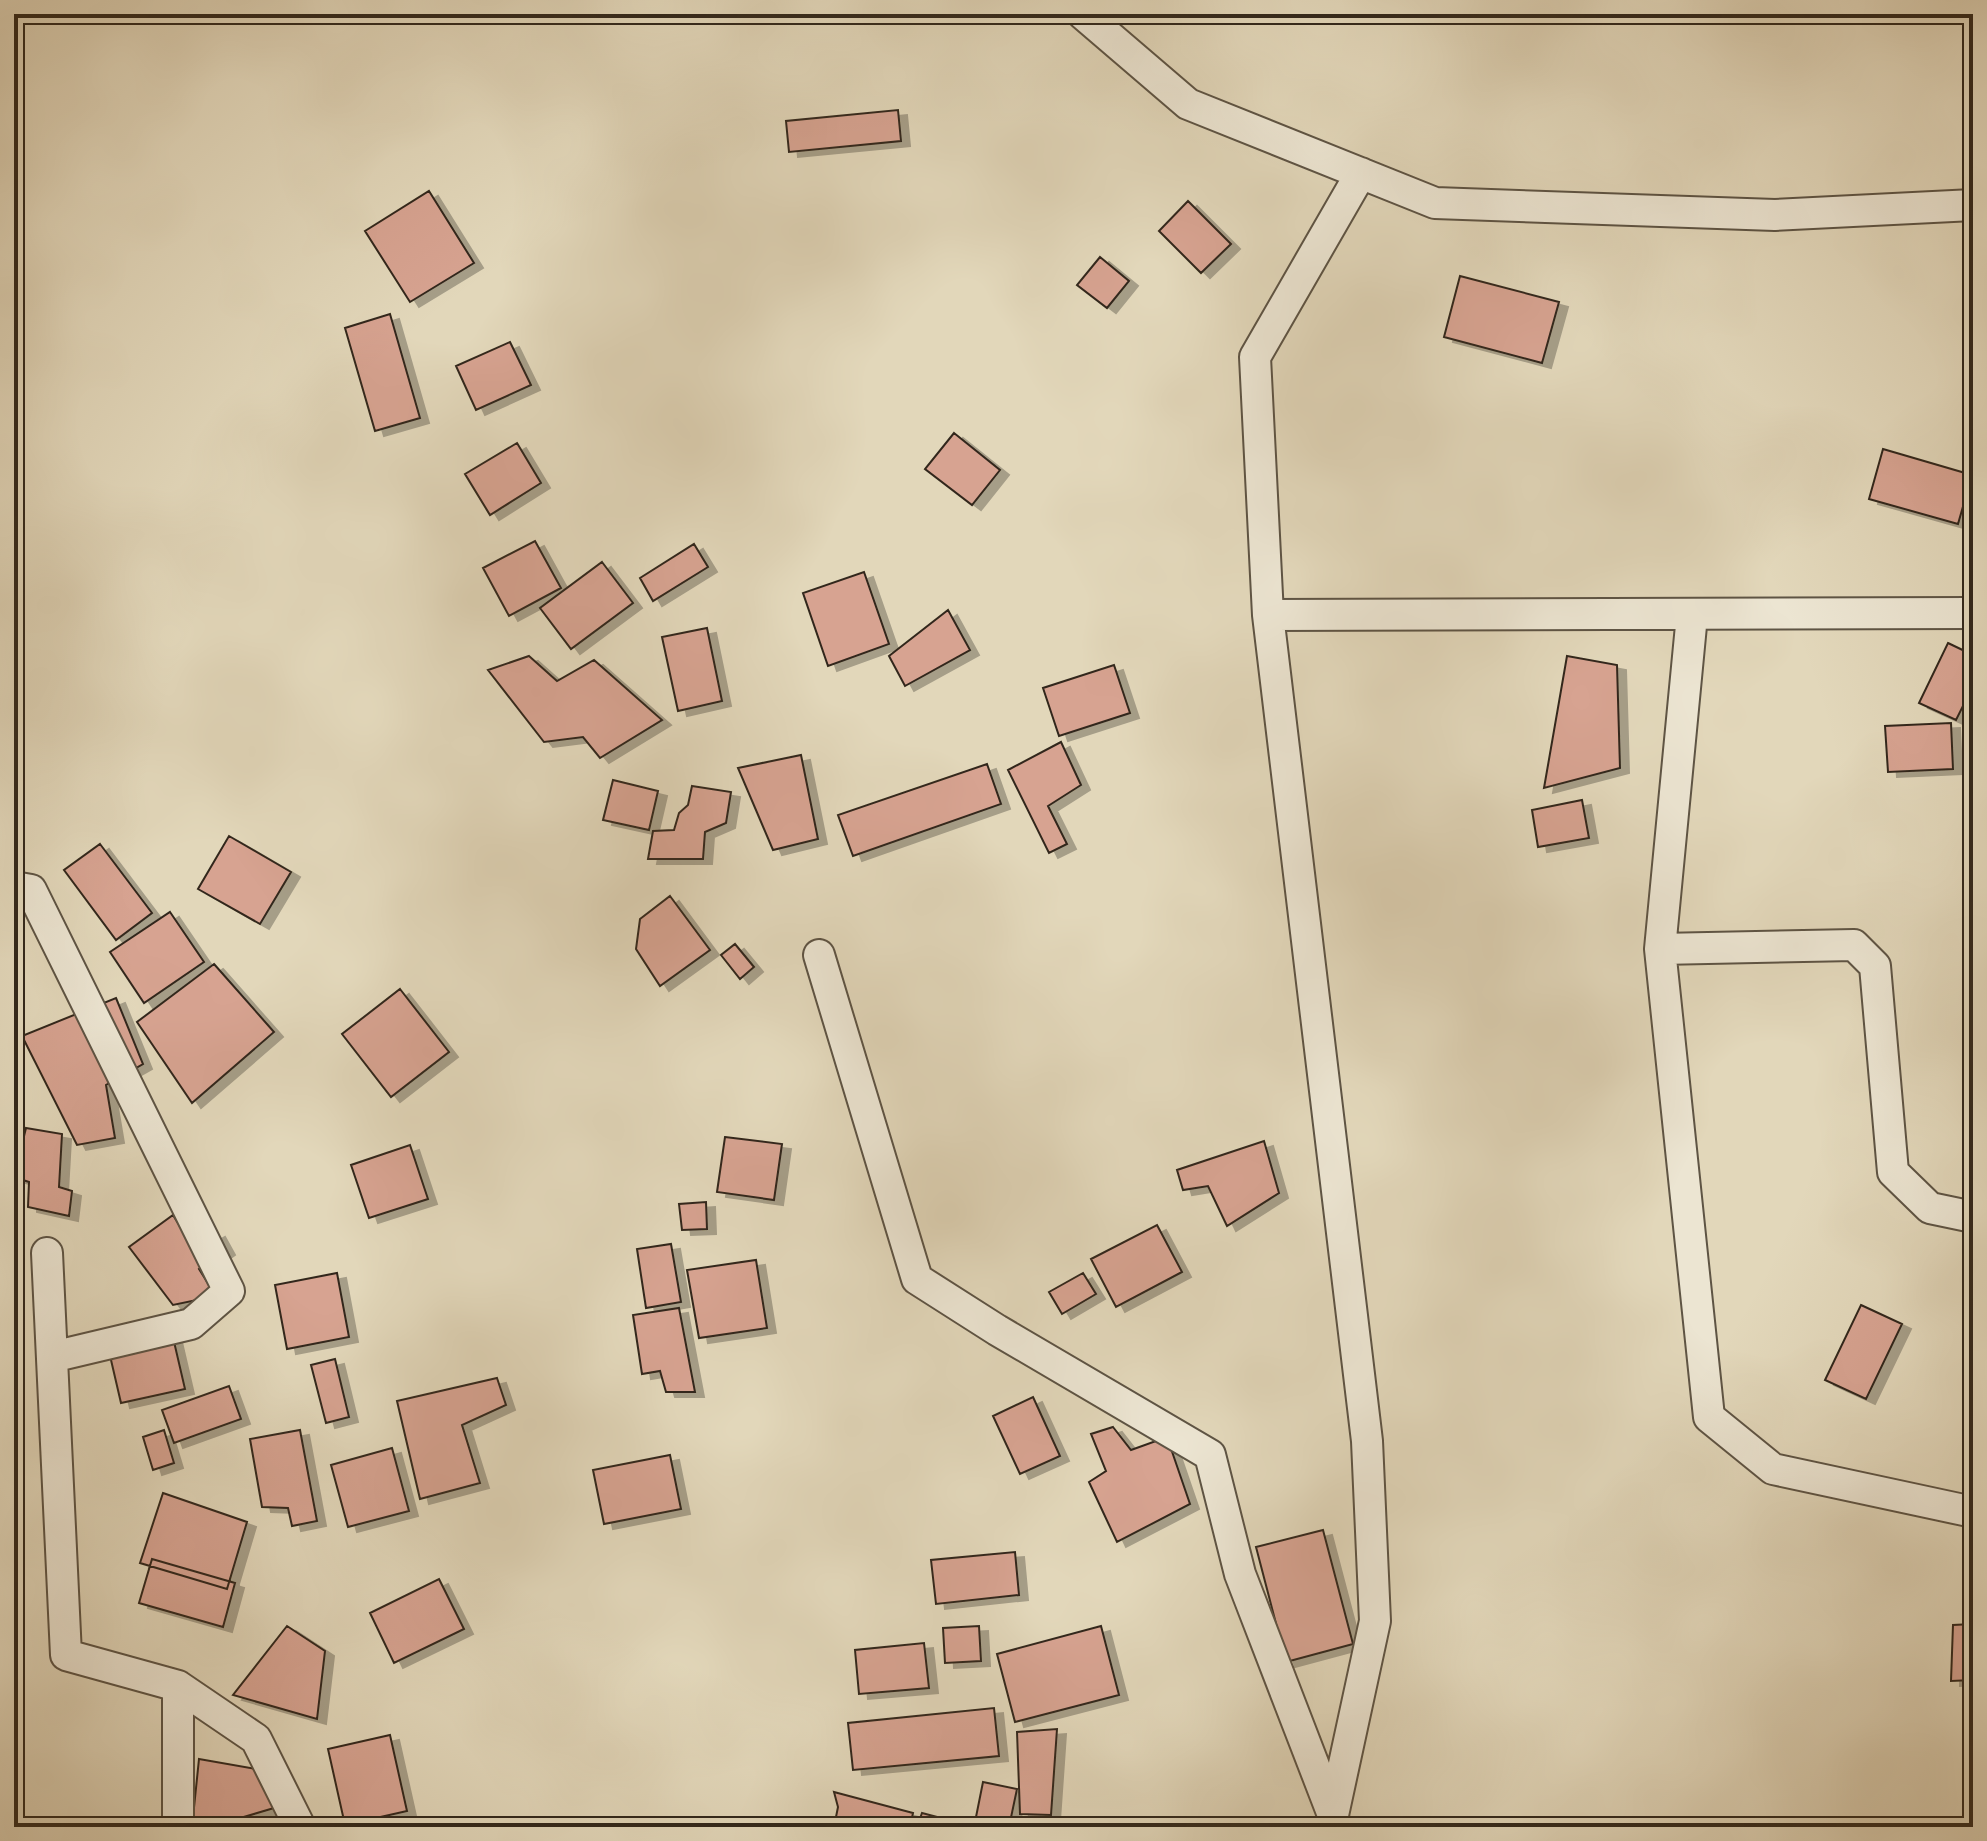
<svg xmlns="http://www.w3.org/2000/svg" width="1987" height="1841" viewBox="0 0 1987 1841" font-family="'Sorts Mill Goudy',serif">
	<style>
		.building { fill: #d7a391; stroke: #32281c; stroke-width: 2; filter: url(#shadow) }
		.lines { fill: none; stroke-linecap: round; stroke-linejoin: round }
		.street-casing { stroke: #5e5444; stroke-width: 34 }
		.street { stroke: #ece5d2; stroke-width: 30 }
	</style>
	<defs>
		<filter id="shadow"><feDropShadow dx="9" dy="5" stdDeviation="0" flood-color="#0004"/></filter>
	</defs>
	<rect width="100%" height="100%" fill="#e2d7ba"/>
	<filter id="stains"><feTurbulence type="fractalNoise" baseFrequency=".0025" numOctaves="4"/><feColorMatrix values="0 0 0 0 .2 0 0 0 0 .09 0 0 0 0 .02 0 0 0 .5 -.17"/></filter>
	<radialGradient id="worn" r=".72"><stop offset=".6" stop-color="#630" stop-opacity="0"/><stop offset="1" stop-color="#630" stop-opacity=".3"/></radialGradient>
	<path class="building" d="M898,110L901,141L789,152L786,121Z
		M429,191L474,263L410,302L365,231Z
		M1188,201L1231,244L1201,273L1159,231Z
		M1100,257L1129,281L1107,308L1077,285Z
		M1460,276L1559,302L1542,363L1444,337Z
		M390,314L420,418L375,431L345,328Z
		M510,342L531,385L476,410L456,366Z
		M954,433L1000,470L972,505L925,469Z
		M517,443L541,483L490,515L465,474Z
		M1883,449L1972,475L1958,524L1869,499Z
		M535,541L561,588L509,616L483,568Z
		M694,544L708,567L653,601L640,578Z
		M602,562L633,603L571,649L540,608Z
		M864,572L889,644L828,666L803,593Z
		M948,610L970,650L905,686L889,656Z
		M707,628L722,701L678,711L662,637Z
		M1948,643L1973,655V686L1956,720L1919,703Z
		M529,656L557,681L594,660L662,720L600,758L583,737L544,742L488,670Z
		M1567,656L1617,665L1620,768L1544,788Z
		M1114,665L1130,713L1059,736L1043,688Z
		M1951,723L1953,769L1888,772L1885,726Z
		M1061,742L1081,785L1048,806L1067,844L1049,853L1008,770Z
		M801,755L818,839L773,850L738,768Z
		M987,764L1001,804L853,856L838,815Z
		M613,780L658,791L649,830L603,820Z
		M692,786L731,792L726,823L705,832L703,859H648L653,831L674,830L679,813L688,805Z
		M1582,800L1589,838L1538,847L1532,810Z
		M229,836L291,872L260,924L198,889Z
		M100,844L152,913L116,940L64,870Z
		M670,896L710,950L660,986L636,949L640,919Z
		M170,912L204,962L144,1003L110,952Z
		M735,944L754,967L740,979L721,955Z
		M214,964L274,1032L192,1103L137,1022Z
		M400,989L449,1052L391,1097L342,1034Z
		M116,998L143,1064L106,1085L115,1138L77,1145L22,1036Z
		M26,1128L62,1134L59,1187L72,1191L69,1216L28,1207L29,1182L14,1177Z
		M725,1137L782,1144L774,1200L717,1192Z
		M1264,1141L1279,1193L1227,1226L1208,1186L1183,1190L1177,1170Z
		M410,1145L428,1199L369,1218L351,1165Z
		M706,1202L707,1229L682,1230L679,1204Z
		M173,1215L192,1246L216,1232L226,1250L199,1269L216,1296L173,1305L129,1247Z
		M1157,1225L1182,1272L1116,1307L1091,1259Z
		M671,1244L681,1302L646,1308L637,1249Z
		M756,1260L767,1328L699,1338L687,1270Z
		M337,1273L349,1337L287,1349L275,1285Z
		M1083,1273L1096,1294L1062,1314L1049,1292Z
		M1861,1305L1902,1324L1866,1399L1825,1380Z
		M679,1308L695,1392H666L660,1371L642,1374L633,1315Z
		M172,1333L185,1389L121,1403L108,1347Z
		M335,1359L349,1417L326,1423L311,1365Z
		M497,1378L506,1405L462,1425L480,1483L420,1499L397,1401Z
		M229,1386L241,1419L174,1443L162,1410Z
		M1033,1397L1060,1456L1020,1474L993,1416Z
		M1113,1427L1131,1450L1167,1437L1190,1504L1117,1542L1089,1482L1106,1471L1091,1434Z
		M164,1430L174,1463L153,1470L143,1437Z
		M300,1430L317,1521L292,1526L288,1508L262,1507L250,1439Z
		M392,1448L409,1511L348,1527L331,1465Z
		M670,1455L681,1509L604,1524L593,1470Z
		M163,1493L247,1522L227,1589L140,1563Z
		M1323,1530L1353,1644L1286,1662L1256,1547Z
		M1015,1552L1019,1595L936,1604L931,1560Z
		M152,1559L235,1583L223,1627L139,1603Z
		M439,1579L464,1629L394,1663L370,1613Z
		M1973,1624V1680L1951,1681L1953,1625Z
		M287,1626L325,1651L317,1719L233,1695Z
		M979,1626L981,1661L945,1663L943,1628Z
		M1101,1626L1119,1695L1015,1722L997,1654Z
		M924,1643L929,1688L859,1694L855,1650Z
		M994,1708L999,1756L853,1770L848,1723Z
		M1057,1729L1051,1815L1020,1814L1017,1732Z
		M390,1735L407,1811L345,1825L328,1749Z
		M199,1759L268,1771L274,1808L210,1827H192Z
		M983,1782L1017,1789L1009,1827H974Z
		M834,1792L913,1813L910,1827H834L838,1807Z
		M922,1813L956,1822L954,1827H917Z
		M276,1819L278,1827H245Z"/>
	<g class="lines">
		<g class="street-casing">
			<path id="street" d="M1083,14L1188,104L1435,203L1775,215L1973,205
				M1361,173L1255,357L1268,615L1973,613
				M1268,615L1367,1441L1375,1621L1333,1815L1335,1827
				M1692,615L1660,949L1709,1417L1773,1469L1973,1512
				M14,887L31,890L229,1291L191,1324L52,1357
				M1660,949L1854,945L1875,966L1893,1172L1930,1208L1973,1217
				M819,955L917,1279L997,1330L1210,1455L1240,1574L1333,1815
				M47,1253L66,1655L178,1686L256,1739L300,1827
				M178,1686V1827"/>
		</g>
		<use href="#street" class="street"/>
	</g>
	<rect width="1987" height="1841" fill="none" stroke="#e2d7ba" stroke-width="48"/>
	<rect x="16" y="16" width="1955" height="1809" fill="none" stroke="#32281c" stroke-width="4"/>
	<rect x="24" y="24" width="1939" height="1793" fill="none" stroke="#32281c" stroke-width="2"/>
	<rect width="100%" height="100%" filter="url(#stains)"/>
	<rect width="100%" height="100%" fill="url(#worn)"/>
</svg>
